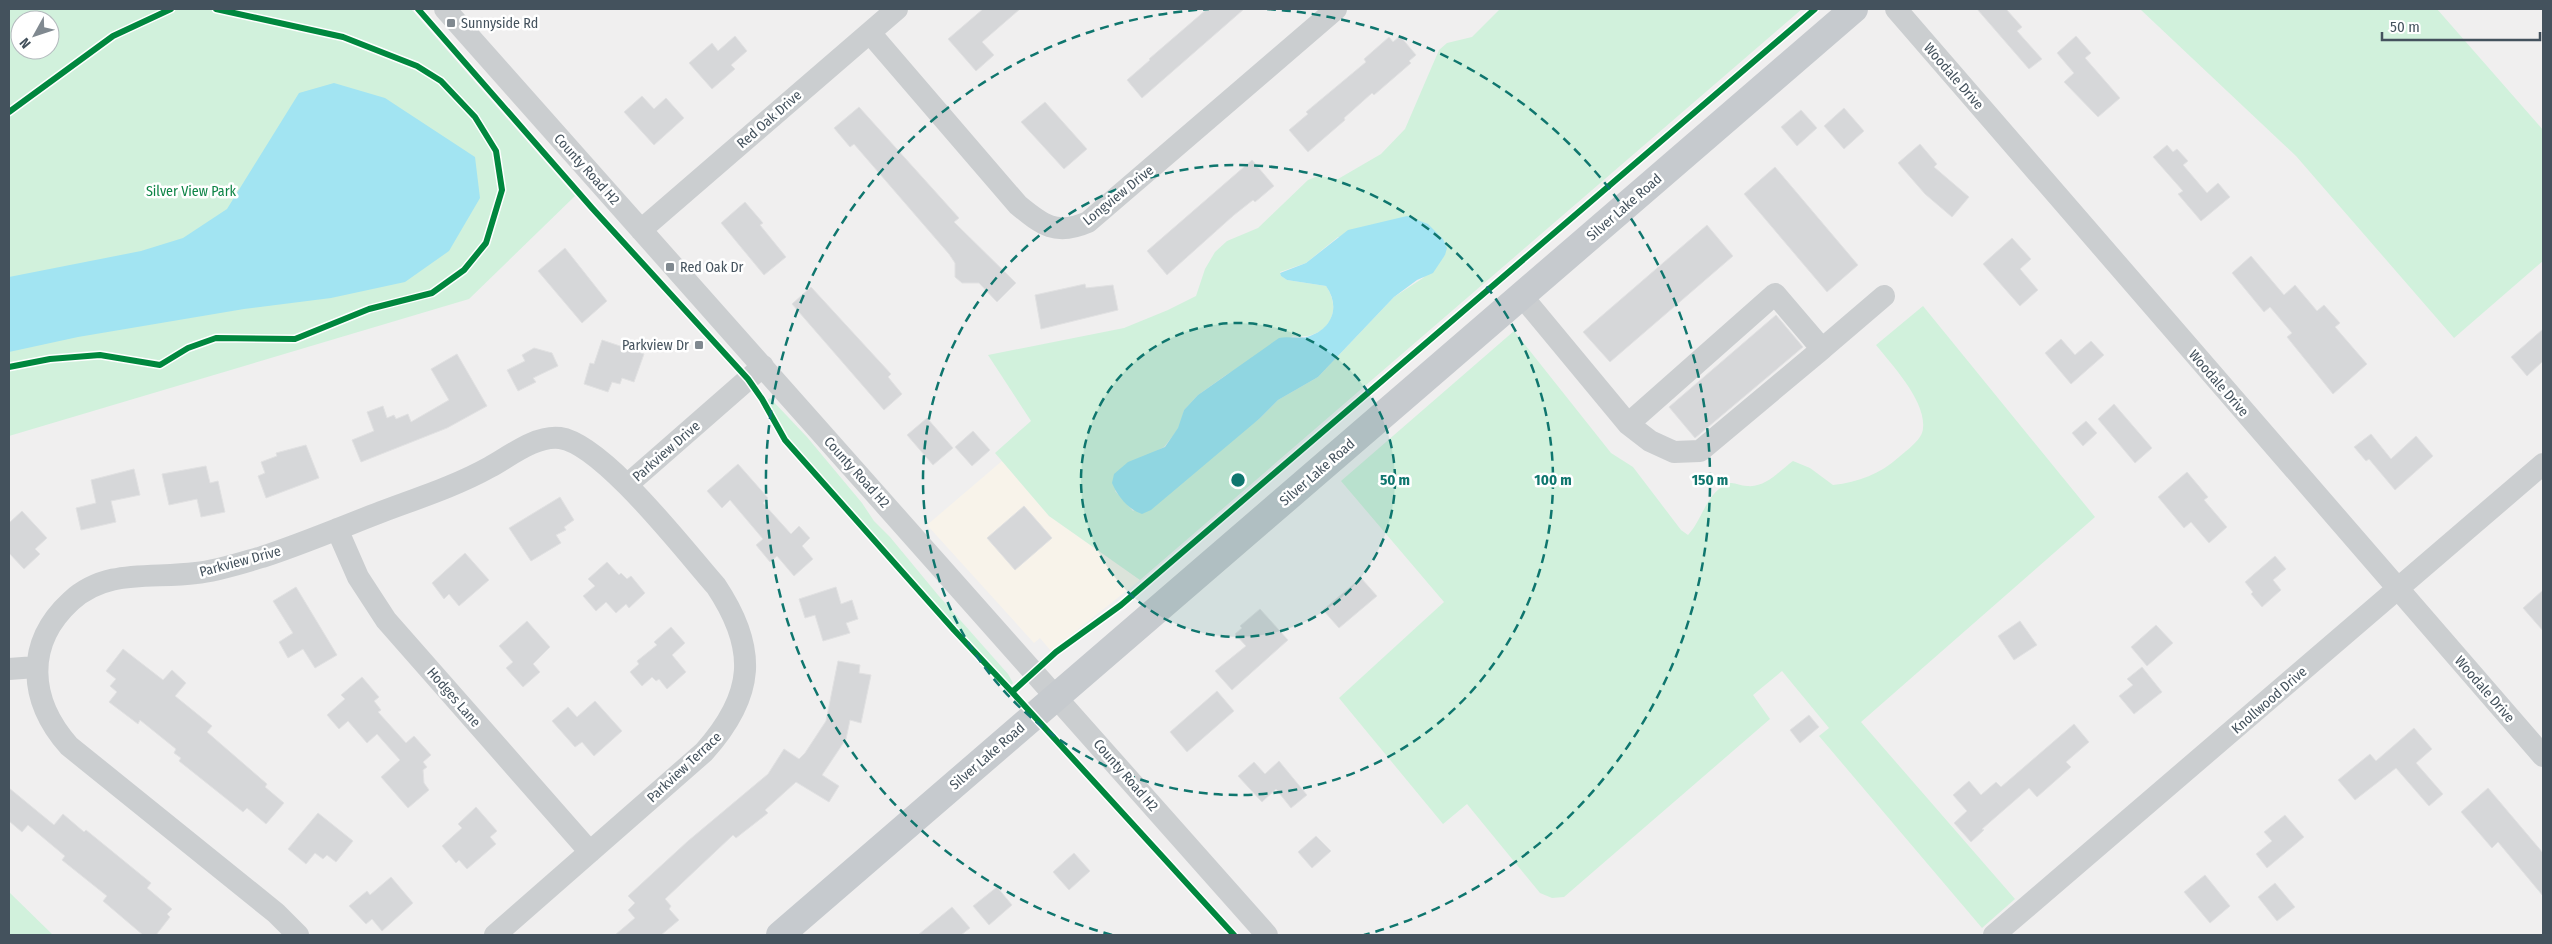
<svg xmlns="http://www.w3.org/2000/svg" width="2552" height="944" viewBox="0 0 2552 944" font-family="'Fira Sans Condensed',sans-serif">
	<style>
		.commercial { fill: #f8f3ea }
		.green { fill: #d1f1dc; fill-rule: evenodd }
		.water { fill: #a2e4f2 }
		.building { fill: #d6d7d9; stroke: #e1e1e2 }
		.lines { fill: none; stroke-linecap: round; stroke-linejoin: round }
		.minor { stroke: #cbced0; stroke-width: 22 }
		.major { stroke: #c6cace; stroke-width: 28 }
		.cycleway-casing { stroke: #fff; stroke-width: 9 }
		.cycleway { stroke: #00873e; stroke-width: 6 }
		.ring { fill: none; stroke: #0f766e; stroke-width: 2.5; stroke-dasharray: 9 6 }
		.poi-dot { fill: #808990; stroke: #fff; stroke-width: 2 }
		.labels { text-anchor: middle; stroke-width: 5; stroke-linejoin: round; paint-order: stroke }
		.poi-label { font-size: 14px; fill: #44525d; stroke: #fff; text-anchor: start }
		.street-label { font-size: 14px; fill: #44525d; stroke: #fff }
		.park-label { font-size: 14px; fill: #0e8547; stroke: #fff }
		.centre { fill: #0f766e; stroke: #fff; stroke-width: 2.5 }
		.ring-label { font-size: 15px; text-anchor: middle; font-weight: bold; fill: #0f766e; stroke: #fff; stroke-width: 5; stroke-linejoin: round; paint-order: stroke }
	</style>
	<rect width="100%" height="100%" fill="#f0efef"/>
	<path class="commercial" d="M1002,461L1049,516L1140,580L1051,651L1040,638L1034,643L927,525Z"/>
	<path class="green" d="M9,9H411L575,196L469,299L9,436ZM20,20H50V50H20Z
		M1500,9H1802L1140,580L1049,516L995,453L1031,421L988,355L1124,328L1168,310L1196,296L1205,269L1215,252L1227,241L1258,228L1308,180L1318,176L1338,179L1381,154L1405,129L1439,50L1447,43L1472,37ZM1438,234L1443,239L1445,255L1423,278L1394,297L1318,377L1278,400L1259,419L1133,511L1115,491L1152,453L1164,447L1179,428L1184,410L1198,395L1226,375L1293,336C1324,341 1345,314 1326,286L1287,280L1281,276L1280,272L1306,263L1338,237Z
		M2140,9H2437L2543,130V261L2454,338L2296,156Z
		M1923,306L2095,517L1861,722L2015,899L1982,928L1819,736L1829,728L1782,671L1753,695L1770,719L1564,897L1552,898L1540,893L1467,804L1443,824L1339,698L1444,602L1341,481L1514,331L1611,453L1633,467L1681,530L1688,535C1702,520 1706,495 1725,485C1733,480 1738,486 1747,486C1766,488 1779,471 1793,461L1810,468L1833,485C1859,482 1880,474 1899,457C1907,450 1923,439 1923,428C1926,401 1892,365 1876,345Z
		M770,398L807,437L862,503L874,521L890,537L938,595L1008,674L1013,683L1009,687L794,446L781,430L766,401Z
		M9,892L53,935H9Z"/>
	<path class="water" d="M334,83L385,98L475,157L480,198L449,251L405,282L331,298L244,309L78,337L9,352V277L141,251L183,238L227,209L299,93Z
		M1407,216L1428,224L1443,239L1447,248L1445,255L1433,273L1417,280L1394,297L1318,377L1278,400L1259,419L1151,510L1142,514C1128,509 1118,497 1112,483L1114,474L1128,462L1165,447L1178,428L1184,410L1198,395L1279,338C1288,336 1299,339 1307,337C1332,330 1341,307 1326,286L1287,280L1281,276L1280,273L1306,263L1348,230Z"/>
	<path class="building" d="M983,9H1020L982,42L994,55L976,71L948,39Z
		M1207,9H1244L1142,98L1127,80L1150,60L1149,59Z
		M1977,9H2006L2022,27L2017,31L2042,59L2029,69Z
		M735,36L747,51L731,65L735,69L712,89L689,63L712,43L718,51Z
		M1400,36L1416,55L1409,61L1411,63L1374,95L1372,93L1344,118L1345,120L1308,152L1289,130L1308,114L1306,112L1366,62L1364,59L1389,37L1393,42Z
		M2076,36L2091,53L2085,58L2120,98L2098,117L2064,82L2074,73L2057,53Z
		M642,96L654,109L666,98L684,118L654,145L624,112Z
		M1045,102L1087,149L1064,169L1021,122Z
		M859,107L959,218L954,222L1016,283L997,302L979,283H962L955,277V263L949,254L854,144L850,147L834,128Z
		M1844,108L1864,131L1844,149L1824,126Z
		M1801,110L1817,128L1797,146L1781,127Z
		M1920,144L1937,164L1934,167L1969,197L1952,217L1925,194L1898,163Z
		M2167,145L2173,152L2177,149L2188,161L2183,165L2207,193L2218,183L2230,197L2201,221L2178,194L2183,191L2153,157Z
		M1252,160L1274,186L1255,202L1253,200L1234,215L1167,275L1147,251Z
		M1775,167L1858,265L1827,292L1744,194Z
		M745,202L763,223L760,225L786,257L764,275L721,223Z
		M1707,225L1733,256L1610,362L1583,332Z
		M2012,238L2031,259L2020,269L2038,290L2020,306L1983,264Z
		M565,248L607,301L582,323L538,271Z
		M2251,256L2284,295L2295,285L2317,311L2324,305L2340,323L2335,327L2367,364L2333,394L2287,337L2292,333L2270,307L2264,312L2232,273Z
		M1085,284L1086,288L1113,285L1118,310L1041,329L1035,295Z
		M811,287L891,374L888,377L902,394L884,410L792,304Z
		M1776,315L1803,347L1695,438L1669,407Z
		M2543,329V361L2527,376L2511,357Z
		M2061,339L2075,355L2091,341L2104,355L2071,384L2045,353Z
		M602,340L644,354L634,382L622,378L620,384L612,382L608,392L584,384L590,363L594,364Z
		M534,348L552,353L558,366L533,378L536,382L518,391L507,370L525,361L522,355Z
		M457,354L487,406L447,428L361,462L352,440L374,431L367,412L383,406L387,418L394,415L396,419L408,414L411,422L449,400L431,369Z
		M2114,404L2152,448L2135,463L2098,419Z
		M927,418L953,448L933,465L907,435Z
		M2086,421L2097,433L2083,446L2072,433Z
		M973,431L990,450L972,466L955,447Z
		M2371,434L2391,459L2416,436L2433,456L2395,490L2369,459L2366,461L2354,447Z
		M306,445L319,478L266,498L258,476L265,473L261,462L277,456L276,453Z
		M738,464L768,498L763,503L791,534L799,526L810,538L802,546L813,559L794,576L777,556L770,562L756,545L763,539L730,500L722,508L707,491Z
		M206,466L210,483L218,481L225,512L201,517L197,499L169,505L162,474Z
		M134,469L140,495L111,501L116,522L81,530L76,508L96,503L91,480Z
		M2187,472L2208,497L2204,500L2227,527L2209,543L2191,522L2184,528L2158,497Z
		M560,497L574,520L564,527L566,530L556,535L561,543L531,561L509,528Z
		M1024,506L1052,538L1015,570L987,538Z
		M22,511L47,538L35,549L40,554L24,569L9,553V523Z
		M465,553L489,580L459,606L449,594L444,599L432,583Z
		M2275,556L2286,569L2273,580L2281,590L2262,607L2251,594L2253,592L2245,582Z
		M607,562L619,575L621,573L627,579L631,576L645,593L629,608L626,604L616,613L606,602L596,611L583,596L595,586L588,579Z
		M1361,578L1377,596L1339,628L1323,610Z
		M296,587L337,655L315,668L303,649L288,658L279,642L293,633L273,601Z
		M836,587L841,604L852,600L858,619L846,623L850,633L823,641L815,615L805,618L799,599Z
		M2543,590V631L2523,608Z
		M1260,609L1288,640L1232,690L1215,671L1246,646L1235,634L1242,628L1240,626Z
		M527,621L550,647L533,664L540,672L523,687L506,668L513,662L499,646Z
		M2020,621L2037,645L2014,660L1998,636Z
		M2156,625L2173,643L2147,666L2131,647Z
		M671,627L685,643L672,655L686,672L667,689L659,679L656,681L652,677L642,686L630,672L639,664L637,661L657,645L654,642Z
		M123,649L163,680L172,670L186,683L175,696L212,726L207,732L267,784L265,787L284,803L266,824L247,808L243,812L179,761L181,758L174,753L176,749L140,720L138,724L109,702L117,692L110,686L116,679L106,671Z
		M838,661L860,665L859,673L871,675L861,723L850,720L846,739L822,775L839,786L829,802L796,782L765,810L768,813L736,838L733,835L665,899L671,906L669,909L679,920L661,935H615L635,918L628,910L635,903L628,896L688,841L768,774L784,749L799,759L805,753L826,721Z
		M2142,667L2162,692L2134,714L2119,696L2133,685L2127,679Z
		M362,677L379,697L374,701L381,710L378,712L406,743L414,736L431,755L423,762L427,767L423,770L424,783L429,790L408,808L381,777L400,760L377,734L367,743L348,721L339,729L327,715L345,699L341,695Z
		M1217,691L1234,711L1187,752L1170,732Z
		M595,701L622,731L594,756L582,742L575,747L552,721L568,707L577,717Z
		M1809,715L1819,727L1800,743L1790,730Z
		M2074,724L2089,742L2066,762L2071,767L2037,797L2029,788L1982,829L1984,830L1971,842L1954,823L1967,811L1953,795L1969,781L1981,795L1996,782L2001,787Z
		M2414,728L2432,749L2416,763L2443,794L2429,806L2396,768L2355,800L2338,780L2370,754L2376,761Z
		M1279,761L1307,795L1291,808L1276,789L1262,802L1238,776L1254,762L1265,774Z
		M9,788L54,825L63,814L84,832L86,830L151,883L147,888L172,909L167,914L170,917L156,935H143L103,901L107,896L62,860L65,856L28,825L22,832L9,821Z
		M2488,788L2543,853V896L2498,842L2492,848L2461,812Z
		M476,807L497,831L490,837L496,844L467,869L459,860L456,863L442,846L462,828L458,824Z
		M318,813L353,841L336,862L327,855L323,859L315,853L306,864L288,849Z
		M2285,815L2304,837L2267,868L2256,854L2272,841L2264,832Z
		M1316,836L1331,851L1312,868L1298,852Z
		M1074,853L1090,871L1069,890L1053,872Z
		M2205,875L2230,906L2210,923L2184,892Z
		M391,877L413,903L382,931L372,919L366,924L349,906L367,891L370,895Z
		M2275,883L2295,907L2277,921L2258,897Z
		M997,887L1012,905L989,925L973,906Z
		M952,907L970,928L961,935H918Z"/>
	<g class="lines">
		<path class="minor" d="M445,9L1267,935
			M1896,9L2543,756
			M870,33L1018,205C1042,225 1056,236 1088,222L1336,9
			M641,230L897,9
			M1521,295L1628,424L1650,441L1674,452L1700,451L1822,349L1775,294L1628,424
			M1822,349L1884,296
			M627,485L763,366
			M337,529L358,577L386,620L590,852
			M9,669L36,667
			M298,935L276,913L69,746C29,701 24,644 71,601C107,568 152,579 196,573C217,571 241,563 262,557C302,544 342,527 381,512C418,498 456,486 490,467C510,456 536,435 560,438C603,444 685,551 716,586C758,649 755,695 704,752L495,935
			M1994,935L2543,464"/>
		<path class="major" d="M780,935L1854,9"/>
		<g class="cycleway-casing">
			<path id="cycleway" d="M418,9L592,208L748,379L762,399L785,440L954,630L1012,692
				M9,112L113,36L171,9
				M9,367L50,359L100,355L160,365L188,348L216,338L295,339L369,309L432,293L464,270L486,243L502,190L496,151L475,117L441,81L417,66L343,37L216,9
				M1234,935L1012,692L1056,652L1121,605L1815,9"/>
		</g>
		<use href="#cycleway" class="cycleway"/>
	</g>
	<circle cx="1238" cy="480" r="157" fill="#0f766e" fill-opacity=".12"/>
	<g class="ring">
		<circle cx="1238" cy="480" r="157"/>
		<circle cx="1238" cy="480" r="315"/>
		<path d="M1112 935A472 472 0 0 1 1209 9M1267 9A472 472 0 0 1 1364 935"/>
	</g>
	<g class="poi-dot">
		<rect x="446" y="18" width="10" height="10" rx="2.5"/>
		<rect x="665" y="262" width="10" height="10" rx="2.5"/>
		<rect x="694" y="340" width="10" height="10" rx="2.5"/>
	</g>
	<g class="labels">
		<g class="poi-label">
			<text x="461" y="28">Sunnyside Rd</text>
			<text x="680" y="272">Red Oak Dr</text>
			<text x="689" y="350" text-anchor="end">Parkview Dr</text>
		</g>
		<g class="street-label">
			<text transform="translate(1954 76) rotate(49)" y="5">Woodale Drive</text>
			<text transform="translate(769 119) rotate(-41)" y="5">Red Oak Drive</text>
			<text transform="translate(587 169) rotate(48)" y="5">County Road H2</text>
			<text transform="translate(1118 195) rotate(-39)" y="5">Longview Drive</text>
			<text transform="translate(1624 207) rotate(-41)" y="5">Silver Lake Road</text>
			<text transform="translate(2219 383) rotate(49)" y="5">Woodale Drive</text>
			<text transform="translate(666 451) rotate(-41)" y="5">Parkview Drive</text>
			<text transform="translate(857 472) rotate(48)" y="5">County Road H2</text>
			<text transform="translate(1317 472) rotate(-41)" y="5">Silver Lake Road</text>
			<text transform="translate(240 561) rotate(-15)" y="5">Parkview Drive</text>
			<text transform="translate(2485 689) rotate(49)" y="5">Woodale Drive</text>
			<text transform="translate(454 697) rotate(49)" y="5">Hodges Lane</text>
			<text transform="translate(2269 700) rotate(-41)" y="5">Knollwood Drive</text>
			<text transform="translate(987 756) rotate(-41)" y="5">Silver Lake Road</text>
			<text transform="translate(684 767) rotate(-43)" y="5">Parkview Terrace</text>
			<text transform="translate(1126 775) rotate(49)" y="5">County Road H2</text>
		</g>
		<g class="park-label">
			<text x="191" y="196">Silver View Park</text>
		</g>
	</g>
	<circle cx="1238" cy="480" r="8" class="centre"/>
	<g class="ring-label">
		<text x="1395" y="485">50 m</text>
		<text x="1553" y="485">100 m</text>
		<text x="1710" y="485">150 m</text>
	</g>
	<rect width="2552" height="944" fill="none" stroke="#44525d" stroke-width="20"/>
	<g transform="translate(35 35) rotate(230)"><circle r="24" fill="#ffffff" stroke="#b4babe"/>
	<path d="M0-4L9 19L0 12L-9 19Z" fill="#808990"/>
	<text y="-8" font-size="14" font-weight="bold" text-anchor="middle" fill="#44525d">N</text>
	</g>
	<path d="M2382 32v8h158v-8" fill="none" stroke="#44525d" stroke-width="2.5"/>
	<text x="2390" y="32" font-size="15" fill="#44525d" stroke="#ffffff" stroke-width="4" paint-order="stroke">50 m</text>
</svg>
